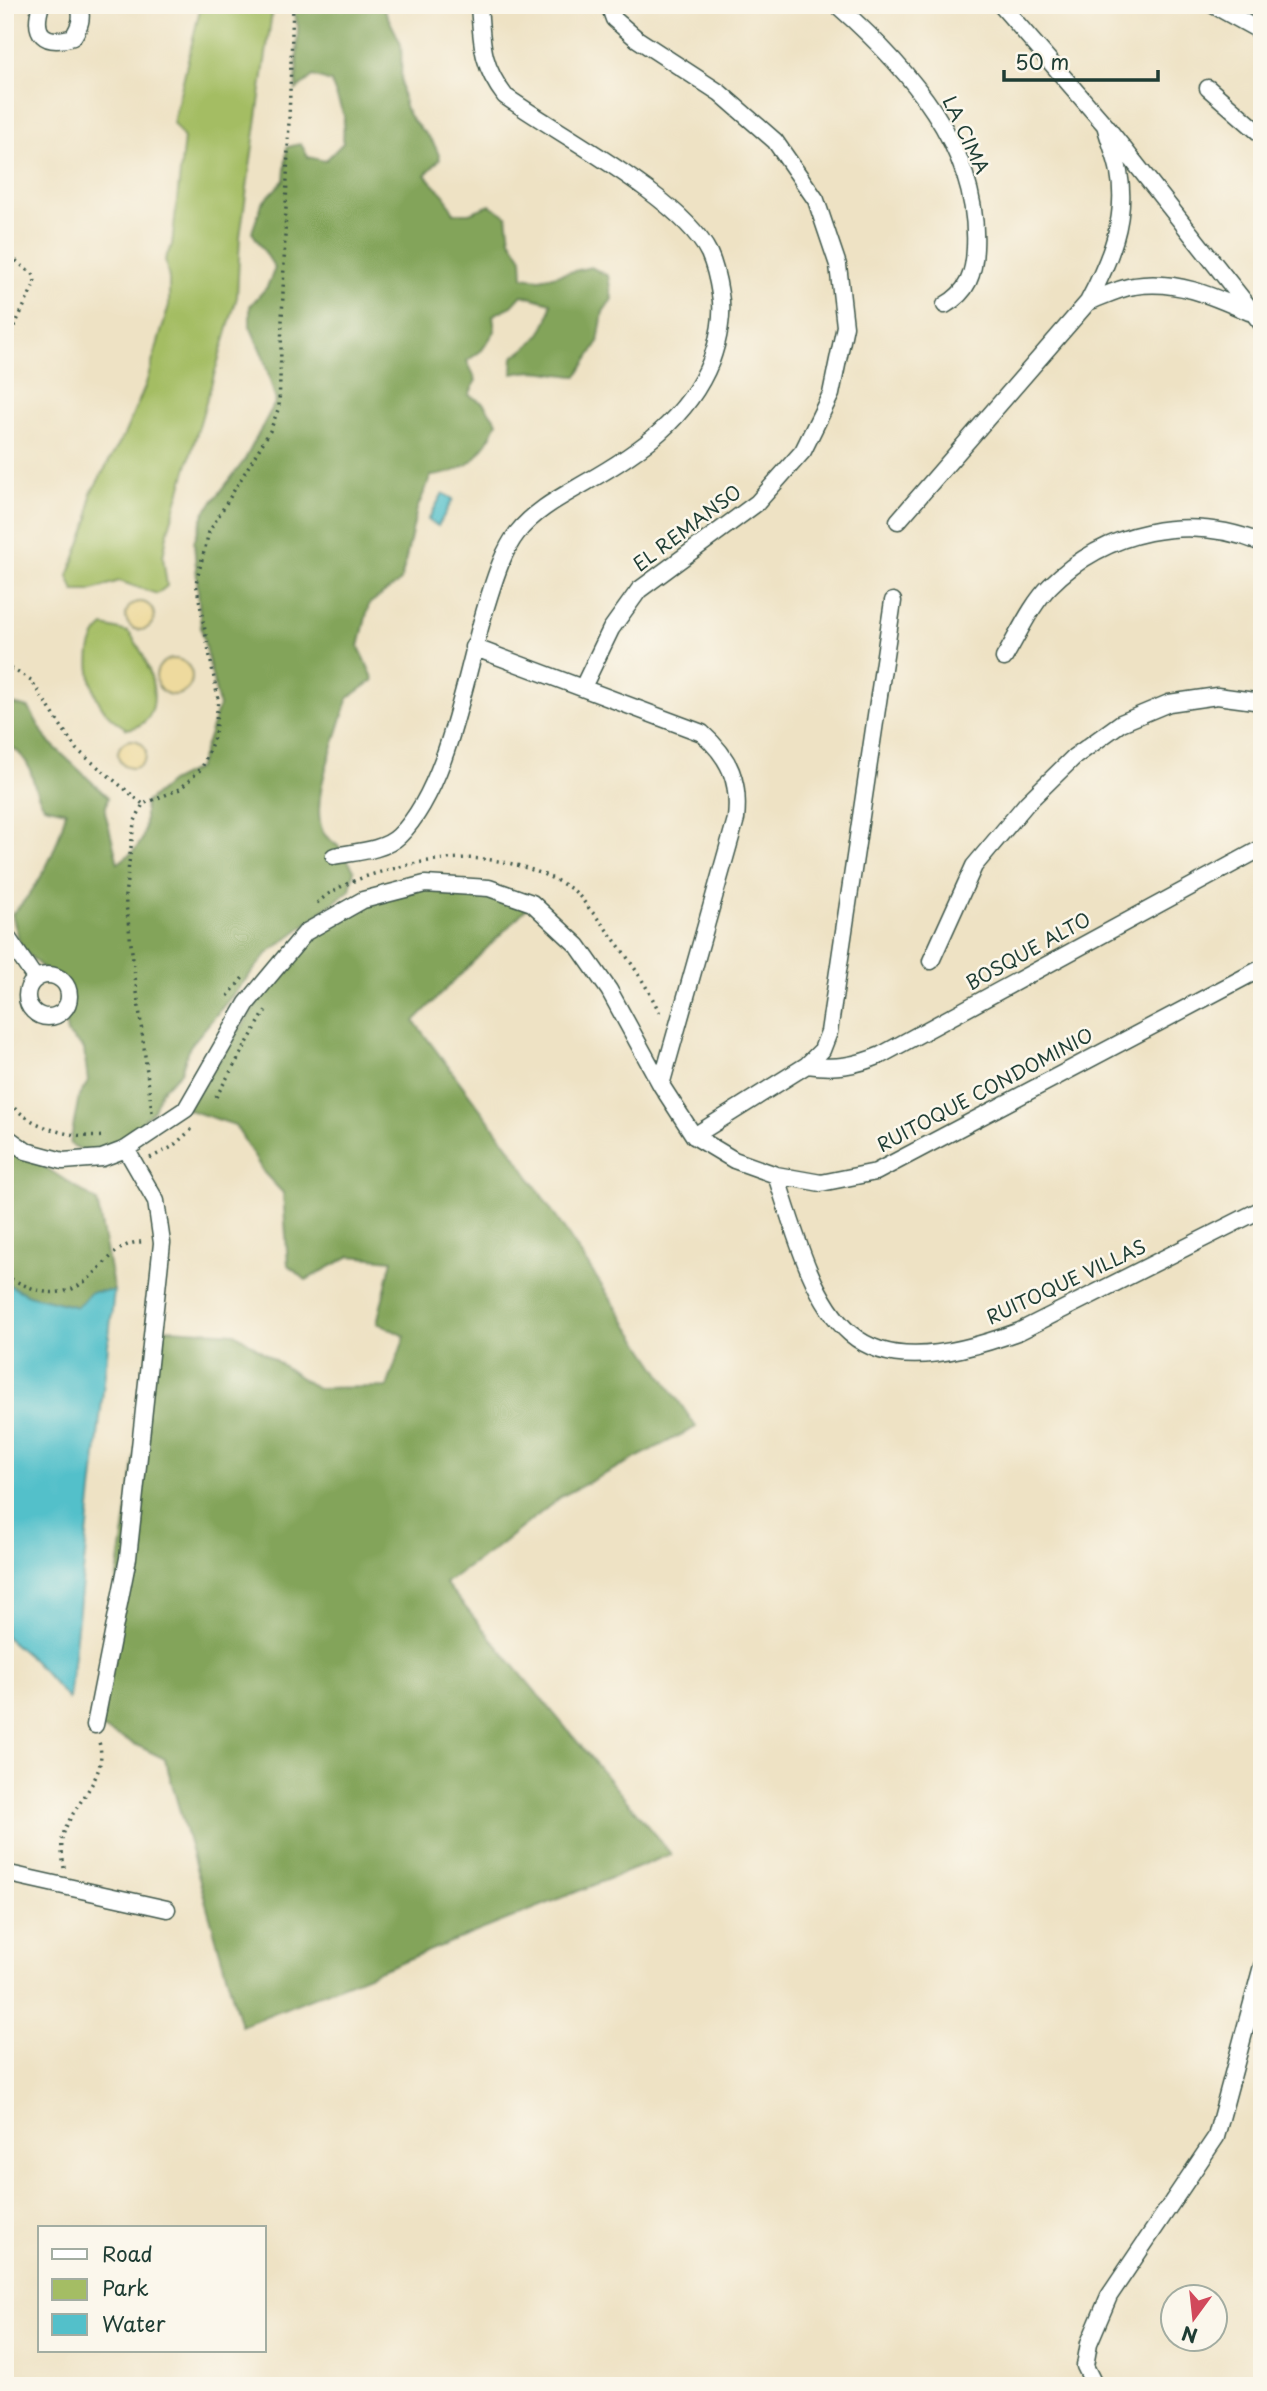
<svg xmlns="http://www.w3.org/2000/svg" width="1267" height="2391" viewBox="0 0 1267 2391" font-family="'Playpen Sans',sans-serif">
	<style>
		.green { fill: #a4bd64; stroke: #627d4c; stroke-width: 2 }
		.forest { fill: #83a45a; stroke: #517047; stroke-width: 2 }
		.sand { fill: #eeda9e; stroke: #868c69; stroke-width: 2 }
		.water { fill: #53c0ca; stroke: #397e7f; stroke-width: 2 }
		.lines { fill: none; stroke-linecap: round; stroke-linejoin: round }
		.minor-casing { stroke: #3e564a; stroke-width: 19 }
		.path { stroke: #3e564a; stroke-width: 3.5; stroke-dasharray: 2 5; stroke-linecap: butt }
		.minor { stroke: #fff; stroke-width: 16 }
		.labels { text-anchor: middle; stroke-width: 5; stroke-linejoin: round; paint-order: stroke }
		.street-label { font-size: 19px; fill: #1f3d34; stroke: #fbf7ec }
	</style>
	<rect width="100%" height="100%" fill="#fbf7ec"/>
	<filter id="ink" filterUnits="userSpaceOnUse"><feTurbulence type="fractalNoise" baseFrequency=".0143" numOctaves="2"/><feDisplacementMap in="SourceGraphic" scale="14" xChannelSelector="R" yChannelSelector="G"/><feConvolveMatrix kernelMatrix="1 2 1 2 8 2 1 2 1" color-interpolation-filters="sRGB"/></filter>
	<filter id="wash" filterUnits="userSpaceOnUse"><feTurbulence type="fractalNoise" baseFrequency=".00686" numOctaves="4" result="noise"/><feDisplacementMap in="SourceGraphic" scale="28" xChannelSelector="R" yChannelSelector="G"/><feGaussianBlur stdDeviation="1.57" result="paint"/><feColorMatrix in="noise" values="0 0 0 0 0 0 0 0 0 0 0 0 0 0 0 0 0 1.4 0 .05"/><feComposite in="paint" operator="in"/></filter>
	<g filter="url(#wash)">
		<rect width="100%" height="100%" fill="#eee2c4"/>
		<path class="green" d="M201,5H273L240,237L237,297L167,535L163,557L167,586L157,594L119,581L90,591H74L68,576L89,520L91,493L124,435L145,387L169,305V279L165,259L172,245L184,138L173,123Z
			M104,626L128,632C149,655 174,723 127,729C119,724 111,719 105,711C88,690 81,644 104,626Z"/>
		<path class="forest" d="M292,5H383C386,16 400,39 401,45C403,67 397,94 409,115C421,134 433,134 440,159L425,175L444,195L454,213H469L490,205L507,216L510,239L522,258L523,277L540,279L591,267L608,276L612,299L603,312L598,343L577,376C550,375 539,367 512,374L513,357C535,343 549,329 551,303L522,295L512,306L493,315L495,331L482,350L467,361L476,380L469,395L483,403L497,422C484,454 468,473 431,476L417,509L401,581L369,604L359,647L374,680L347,699C340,734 308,798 323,832C326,838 334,842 339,847C345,854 349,863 354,870L350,890L267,954L190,1046L181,1072L161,1091L154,1110L144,1119L136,1135L113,1147L85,1152L70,1144L79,1096L88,1082L84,1049L67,1033L58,982L21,948L12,914C41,886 57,850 66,811L44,806C26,778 40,765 5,742V702L29,708L47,740L108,797L105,812L118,863C147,843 145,837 145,803L170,782L198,768L219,706L201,628L194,542L204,513L244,461L276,401L263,356L250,326V306L267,287L275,268L252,232L262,203L284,180L287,147L301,144L308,157L325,161L343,143L344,116L331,82L313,76L296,90L298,26Z
			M425,884L532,903L414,1021L514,1154L696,1427L562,1496L496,1548L445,1583L671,1854L241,2026L165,1759L95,1725L154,1328L235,1333L316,1388L387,1387L405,1336L377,1323L392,1260L350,1256L306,1280L288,1265L283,1193L264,1173L235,1125L186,1109L306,932L363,900Z
			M5,1141L97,1201L114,1291L91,1292L78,1307L28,1295L5,1283Z"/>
		<path class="sand" d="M126 616a14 14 0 1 1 28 0a14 14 0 1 1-28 0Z
			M156 677a18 18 0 1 1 36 0a18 18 0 1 1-36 0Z
			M118 754a14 14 0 1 1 28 0a14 14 0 1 1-28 0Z"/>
		<path class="water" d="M443,493L453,499L438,526L428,520Z
			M5,1283L28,1295L77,1307L91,1292L114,1291L69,1700L34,1661L5,1636Z"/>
	</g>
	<g filter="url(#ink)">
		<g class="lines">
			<g class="minor-casing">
				<path id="minor" d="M41,5C32,34 44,46 73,37C80,26 83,18 79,5
					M837,5C907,67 980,147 975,248C974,274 968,292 945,305
					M1001,5L1105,125L1262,324
					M1213,5L1262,32
					M1208,88L1262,135
					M1088,302C1102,297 1119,288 1134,286C1175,279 1213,296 1249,312
					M898,521L1088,302C1109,262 1128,219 1119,172C1116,156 1109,140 1105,125
					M473,647L702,733C730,758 740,781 736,819L661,1085
					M1004,658C1018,635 1031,605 1050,586C1106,530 1188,513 1262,543
					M583,687L611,629L639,590L757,503L803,451L831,394L845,326L838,265L816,200L775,141L720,93L637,39L614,19L609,5
					M334,856C354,852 384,851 399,836C450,786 466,668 488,600C495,578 503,551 517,533C535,510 561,497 585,483C638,453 688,419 711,361C718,342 724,314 720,294C718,281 714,264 709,253C682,198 558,134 505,96C481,65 482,43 479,5
					M5,934L35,978
					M931,961L974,866L1027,803L1074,757L1121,723L1169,703L1217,696L1262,702
					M27 996a21 21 0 1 1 42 0a21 21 0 1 1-42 0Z
					M807,1065C835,1069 855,1066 881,1055L1262,848
					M5,1136L26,1151L63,1161L102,1158L126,1149L186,1109L247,1003L306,932L363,900L425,884L489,888L532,903L578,946L609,990L661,1085L694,1136L734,1160L776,1175L821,1183L876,1172L1262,968
					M694,1136L807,1065L822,1050L829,1032L893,601
					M776,1175C823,1326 846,1395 1020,1331L1262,1209
					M95,1725L128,1558L162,1243L156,1201L126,1149
					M5,1873L167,1909
					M1095,2386L1085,2366L1089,2343L1109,2296L1216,2137L1262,1966"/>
			</g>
			<path class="path" d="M5,252L34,275L35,283L5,346
				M5,665L31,680L76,749L143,804
				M317,903C340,882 375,873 404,866C463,851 521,857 573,890C581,896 587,907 594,914C620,946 644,978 661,1016
				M228,996L245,975
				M216,1097L266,1010
				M5,1098C28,1127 70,1139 106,1136
				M152,1112L125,896L134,823L143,804L180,789L202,768L215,735L218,699L196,583L209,532L270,431L279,407L293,5
				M150,1158L172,1147L192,1129
				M5,1276C18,1282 32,1290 46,1292C97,1298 104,1240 144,1242
				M64,1868C63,1859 61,1849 62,1840C68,1806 110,1780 99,1742"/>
			<use href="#minor" class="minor"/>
		</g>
	</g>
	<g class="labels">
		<g class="street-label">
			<text transform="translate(966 135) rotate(65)" y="7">LA CIMA</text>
			<text transform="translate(687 528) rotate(-37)" y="7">EL REMANSO</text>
			<text transform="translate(1028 951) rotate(-29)" y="7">BOSQUE ALTO</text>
			<text transform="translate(985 1090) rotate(-28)" y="7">RUITOQUE CONDOMINIO</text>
			<text transform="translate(1066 1282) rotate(-25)" y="7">RUITOQUE VILLAS</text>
		</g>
	</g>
	<rect width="1267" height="2391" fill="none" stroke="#fbf7ec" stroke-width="28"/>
	<rect x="38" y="2226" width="228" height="126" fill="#fbf7ec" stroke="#a3ada2" stroke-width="2"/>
	<rect x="52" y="2249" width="35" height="10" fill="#ffffff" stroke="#a3ada2" stroke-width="2"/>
	<text x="102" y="2262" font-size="21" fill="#1f3d34">Road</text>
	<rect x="52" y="2279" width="35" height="21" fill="#a4bd64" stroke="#a3ada2" stroke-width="2"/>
	<text x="102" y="2296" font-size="21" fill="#1f3d34">Park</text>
	<rect x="52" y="2314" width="35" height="21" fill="#53c0ca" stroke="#a3ada2" stroke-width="2"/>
	<text x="102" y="2332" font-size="21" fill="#1f3d34">Water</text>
	<g transform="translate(1194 2318) rotate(195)"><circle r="33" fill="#fbf7ec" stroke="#a3ada2" stroke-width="2"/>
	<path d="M0-5L12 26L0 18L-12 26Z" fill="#d1495b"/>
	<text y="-10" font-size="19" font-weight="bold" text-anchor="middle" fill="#1f3d34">N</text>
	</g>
	<path d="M1004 70v10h154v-10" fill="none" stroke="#1f3d34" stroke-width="3.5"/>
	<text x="1015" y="70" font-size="21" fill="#1f3d34" stroke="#fbf7ec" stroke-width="5" paint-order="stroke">50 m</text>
</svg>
